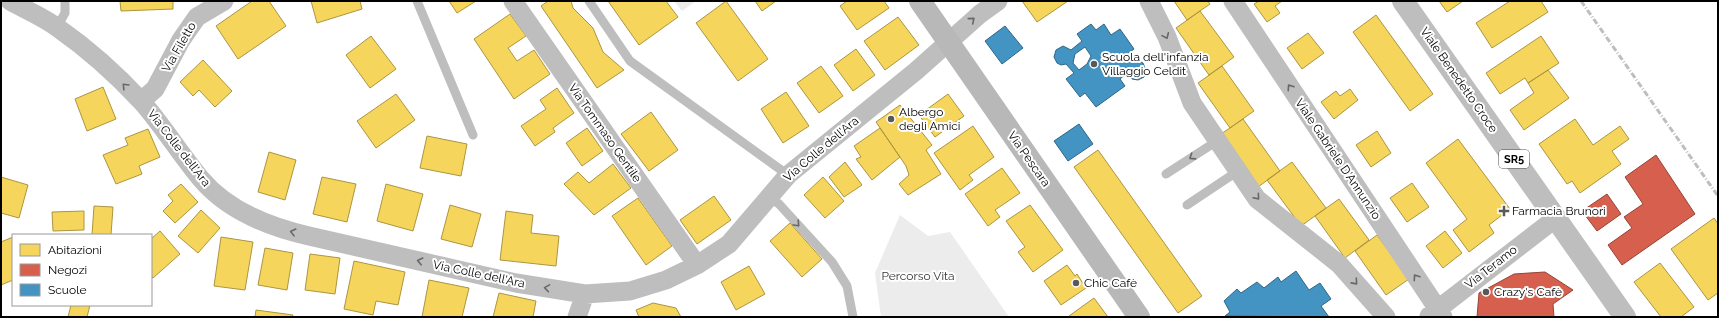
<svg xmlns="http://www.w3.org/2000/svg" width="1719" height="318" viewBox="0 0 1719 318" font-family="Raleway,sans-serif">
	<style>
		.green { fill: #ececec }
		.homes { fill: #f6d55c; stroke: #ac9540 }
		.shops { fill: #d6604d; stroke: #964336 }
		.schools { fill: #4393c3; stroke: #2f6788; fill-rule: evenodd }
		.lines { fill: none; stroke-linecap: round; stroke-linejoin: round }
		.lane { stroke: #bebebe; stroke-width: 9 }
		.street { stroke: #bebebe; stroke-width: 19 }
		.secondary { stroke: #b8b8b8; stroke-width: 22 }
		.primary { stroke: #bebebe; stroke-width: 22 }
		.rail { stroke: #bebebe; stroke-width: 3; stroke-dasharray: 6 2 1 2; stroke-linecap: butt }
		.oneway { stroke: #686868 }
		.poi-dot { fill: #595959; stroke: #fff; stroke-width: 1.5 }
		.labels { text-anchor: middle; stroke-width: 4; stroke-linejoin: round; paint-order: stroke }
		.shield { fill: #fff; stroke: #4c4c4c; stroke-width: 1 }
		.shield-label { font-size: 11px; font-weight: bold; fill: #000 }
		.street-label { font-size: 12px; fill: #000; stroke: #fff }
		.poi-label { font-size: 12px; fill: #000; stroke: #fff; text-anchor: start }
		.park-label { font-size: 12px; fill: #333; stroke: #fff }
	</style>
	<rect width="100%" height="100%" fill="#fff"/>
	<path class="green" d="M674,1H696L682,11Z
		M900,215L928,236L950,232L1009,317H881L875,273Z"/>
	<path class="homes" d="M120,1H173V9L121,11Z
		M252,1H269L286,26L238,59L216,26Z
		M311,1H360L362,9L317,23Z
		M449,1H476L457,13Z
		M548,1H571L573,8L593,28L603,52L624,70L597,88L541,6Z
		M608,1H666L678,17L639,45Z
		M726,1L768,59L738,81L696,23Z
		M755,1H776L762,11Z
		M847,1H884L889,8L857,30L840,6Z
		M1022,1H1068L1037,22Z
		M1174,1H1208L1210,4L1187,20Z
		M1259,1H1282L1275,6L1280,13L1267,22L1254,4Z
		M1439,1H1463L1447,12Z
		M1510,1H1541L1548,12L1492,48L1476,23Z
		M1200,11L1234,57L1209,75L1176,28Z
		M510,14L526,36L508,48L517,61L534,50L550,74L514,99L474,39Z
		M1376,15L1433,94L1410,111L1353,32Z
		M898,17L919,45L885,70L864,41Z
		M1308,33L1324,53L1302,69L1287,48Z
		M371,36L396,69L370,88L346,55Z
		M1541,36L1559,63L1528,83L1525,78L1500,94L1486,73Z
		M856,49L875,75L853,91L834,65Z
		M203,60L232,91L215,107L199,90L193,96L180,82Z
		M821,66L843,96L819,113L797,83Z
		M1222,66L1254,111L1230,128L1198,83Z
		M1548,70L1569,98L1524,130L1510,110L1534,93L1528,83Z
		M103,87L116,119L87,131L75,99Z
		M557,88L574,113L553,128L555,132L535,146L521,126L546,109L540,100Z
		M1350,89L1358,100L1334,119L1321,102L1336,91L1340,96Z
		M786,92L809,126L783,143L761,109Z
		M396,94L415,120L376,148L357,121Z
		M948,94L964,116L935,137L919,115Z
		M900,105L932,145L926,150L941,174L908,195L899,184L909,175L906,166L876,122Z
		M651,112L678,150L649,171L621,134Z
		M1243,119L1280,171L1258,187L1221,134Z
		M1575,119L1593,145L1620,126L1629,139L1612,151L1621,164L1580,193L1572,181L1567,184L1539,144Z
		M973,126L994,157L969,175L973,180L960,190L934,153Z
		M587,128L603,151L582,166L566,143Z
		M880,128L900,157L872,180L856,159L861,157L854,146Z
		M148,129L160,157L139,166L142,174L116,184L103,155L128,145L125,138Z
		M1377,131L1391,153L1371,167L1356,145Z
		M427,136L467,144L461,176L420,168Z
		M1458,139L1510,209L1489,225L1494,233L1469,252L1453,230L1467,219L1426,163Z
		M1098,150L1202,296L1178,313L1074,167Z
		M269,152L296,160L285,200L258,192Z
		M845,162L862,185L844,197L829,177Z
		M1292,162L1326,208L1301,226L1267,180Z
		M613,164L631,188L594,215L564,184L578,172L589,183Z
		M1002,168L1020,193L995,210L1000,217L988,226L965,194Z
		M1,177L28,185L19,218L1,213Z
		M322,177L356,184L347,222L313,214Z
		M823,177L844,201L825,218L804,195Z
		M1412,183L1429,207L1407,222L1390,198Z
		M181,184L198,202L175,223L163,211L173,201L168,195Z
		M386,184L423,194L413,231L377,221Z
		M714,196L731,220L697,244L680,220Z
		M638,198L672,246L646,265L612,216Z
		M1339,199L1369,240L1345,258L1315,216Z
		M450,205L481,214L472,247L441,239Z
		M1030,205L1063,250L1033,272L1018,252L1025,247L1006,221Z
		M94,206L113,207L111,235H92Z
		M201,210L220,228L198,253L178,236Z
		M84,211V230L53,231L52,212Z
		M506,211L533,215L531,233L559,236L556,266L500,260Z
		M1714,218L1718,224V293L1708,300L1671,249Z
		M790,223L822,259L802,277L770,241Z
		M160,231L180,254L153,278L151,276V239Z
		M1445,231L1462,253L1443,268L1426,246Z
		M1377,235L1409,279L1386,295L1355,251Z
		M13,237V280L1,285V242Z
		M221,237L253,242L245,290L214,286Z
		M265,248L293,253L287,290L258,285Z
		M310,254L340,258L335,294L305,290Z
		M354,261L405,272L398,305L376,301L373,315L344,309Z
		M1660,263L1694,307L1681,317H1661L1634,282Z
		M1067,265L1075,276L1077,274L1086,288L1061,305L1044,281Z
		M749,266L765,294L736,310L721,282Z
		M429,280L469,288L462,317H422Z
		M499,293L536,301L533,317H493Z
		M1094,298L1108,317H1070L1069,316Z
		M653,303L676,308L681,317H639L636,310Z
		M71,305H90L87,317H68Z
		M256,310L293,315L292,317H255Z"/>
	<path class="shops" d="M1656,155L1695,214L1622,265L1608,245L1632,228L1624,217L1643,204L1625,177Z
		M1607,194L1621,214L1597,231L1582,211Z
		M1545,272L1573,290L1553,304L1554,317H1477L1479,293L1514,274Z"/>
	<path class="schools" d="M1091,24L1096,30L1104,24L1111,35L1120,29L1134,49L1127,54L1133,61L1137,60L1143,63L1146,70L1144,77L1138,80L1132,79L1127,73L1120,79L1125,86L1096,107L1085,93L1080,97L1066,79L1074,73L1066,64L1061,65L1057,63L1054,57L1056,50L1063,46L1071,50L1082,41L1077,34ZM1085,47L1091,56L1087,64L1079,70L1073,63L1075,54Z
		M1005,26L1023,48L1002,64L985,41Z
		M1079,124L1093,144L1068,161L1054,141Z
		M1296,271L1309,290L1320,283L1331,299L1321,306L1329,317L1225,316L1230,312L1224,301L1237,289L1241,293L1257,282L1264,288L1278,277L1281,282Z"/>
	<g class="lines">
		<path class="lane" d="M417,1L473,135
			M589,1L630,61L788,175
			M57,27L65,13V1
			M1166,174L1217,141
			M769,197L779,204L832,262L847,286L853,317
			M1187,205L1238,171"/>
		<path class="street" d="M10,1C26,10 43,17 58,28C88,49 117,75 142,102C163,126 180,154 201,179C228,211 269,227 309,236L516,283L585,294L630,291L666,280L697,265L729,244L788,175L916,71L980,14L998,1
			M513,1L697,265
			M1149,1L1167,37L1192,103L1257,199L1339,264L1386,317
			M1233,1L1443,317
			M141,101L155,89L181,40L197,17L224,1
			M1429,316L1556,218
			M577,317L585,294"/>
		<path class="secondary" d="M920,1L1139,317"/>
		<path class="primary" d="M1403,1L1625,317"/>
		<path class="rail" d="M1581,1L1718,196"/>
	</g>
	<defs><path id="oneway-chevron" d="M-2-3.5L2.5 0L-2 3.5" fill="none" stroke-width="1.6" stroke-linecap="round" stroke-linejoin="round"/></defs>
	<g class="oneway">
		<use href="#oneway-chevron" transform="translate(972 20) rotate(-40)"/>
		<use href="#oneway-chevron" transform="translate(1166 36) rotate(66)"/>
		<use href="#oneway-chevron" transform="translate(125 86) rotate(-135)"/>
		<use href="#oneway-chevron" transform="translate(1290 87) rotate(-124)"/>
		<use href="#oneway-chevron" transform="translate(1192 157) rotate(147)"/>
		<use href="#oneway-chevron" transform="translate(1257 197) rotate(49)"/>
		<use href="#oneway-chevron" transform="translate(797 224) rotate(47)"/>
		<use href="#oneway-chevron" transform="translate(293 232) rotate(-166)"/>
		<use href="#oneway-chevron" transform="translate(420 261) rotate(-167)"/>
		<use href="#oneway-chevron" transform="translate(1416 277) rotate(-124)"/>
		<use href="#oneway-chevron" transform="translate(1355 282) rotate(48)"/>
		<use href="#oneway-chevron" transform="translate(547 288) rotate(-171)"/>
	</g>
	<g class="poi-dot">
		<circle cx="1094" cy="64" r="4"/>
		<circle cx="891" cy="119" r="4"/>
		<path d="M1502 205h4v4h4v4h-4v4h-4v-4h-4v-4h4z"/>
		<circle cx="1076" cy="283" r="4"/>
		<circle cx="1486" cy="292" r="4"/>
	</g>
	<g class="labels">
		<rect class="shield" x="1499" y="150" width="30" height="18" rx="3"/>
		<g class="shield-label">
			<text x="1514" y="163">SR5</text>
		</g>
		<g class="street-label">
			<text transform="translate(179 47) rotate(-60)" y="4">Via Filetto</text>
			<text transform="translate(1459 80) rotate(55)" y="4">Viale Benedetto Croce</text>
			<text transform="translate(605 133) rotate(55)" y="4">Via Tommaso Gentile</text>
			<text transform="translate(179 148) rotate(52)" y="4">Via Colle dell'Ara</text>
			<text transform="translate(821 149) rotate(-40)" y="4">Via Colle dell'Ara</text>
			<text transform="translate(1029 159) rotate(55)" y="4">Via Pescara</text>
			<text transform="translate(1338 159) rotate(56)" y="4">Viale Gabriele D'Annunzio</text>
			<text transform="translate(1491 267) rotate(-38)" y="4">Via Teramo</text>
			<text transform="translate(479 274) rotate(12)" y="4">Via Colle dell'Ara</text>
		</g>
		<g class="poi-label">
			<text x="1102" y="61">Scuola dell'infanzia<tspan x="1102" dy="14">Villaggio Celdit</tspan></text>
			<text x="899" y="116">Albergo<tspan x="899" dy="14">degli Amici</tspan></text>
			<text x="1512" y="215">Farmacia Brunori</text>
			<text x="1084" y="287">Chic Cafè</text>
			<text x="1494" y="296">Crazy's Cafè</text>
		</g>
		<g class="park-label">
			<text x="918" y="280">Percorso Vita</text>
		</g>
	</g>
	<rect width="1719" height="318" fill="none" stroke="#000000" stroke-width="4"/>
	<rect x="12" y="234" width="140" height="72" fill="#ffffff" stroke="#999999"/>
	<rect x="20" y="244" width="20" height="12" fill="#f6d55c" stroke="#999999"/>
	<text x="48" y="254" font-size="12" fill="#000000">Abitazioni</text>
	<rect x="20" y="264" width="20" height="12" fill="#d6604d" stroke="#999999"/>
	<text x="48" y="274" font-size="12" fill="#000000">Negozi</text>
	<rect x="20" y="284" width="20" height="12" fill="#4393c3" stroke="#999999"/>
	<text x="48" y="294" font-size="12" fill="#000000">Scuole</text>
</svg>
